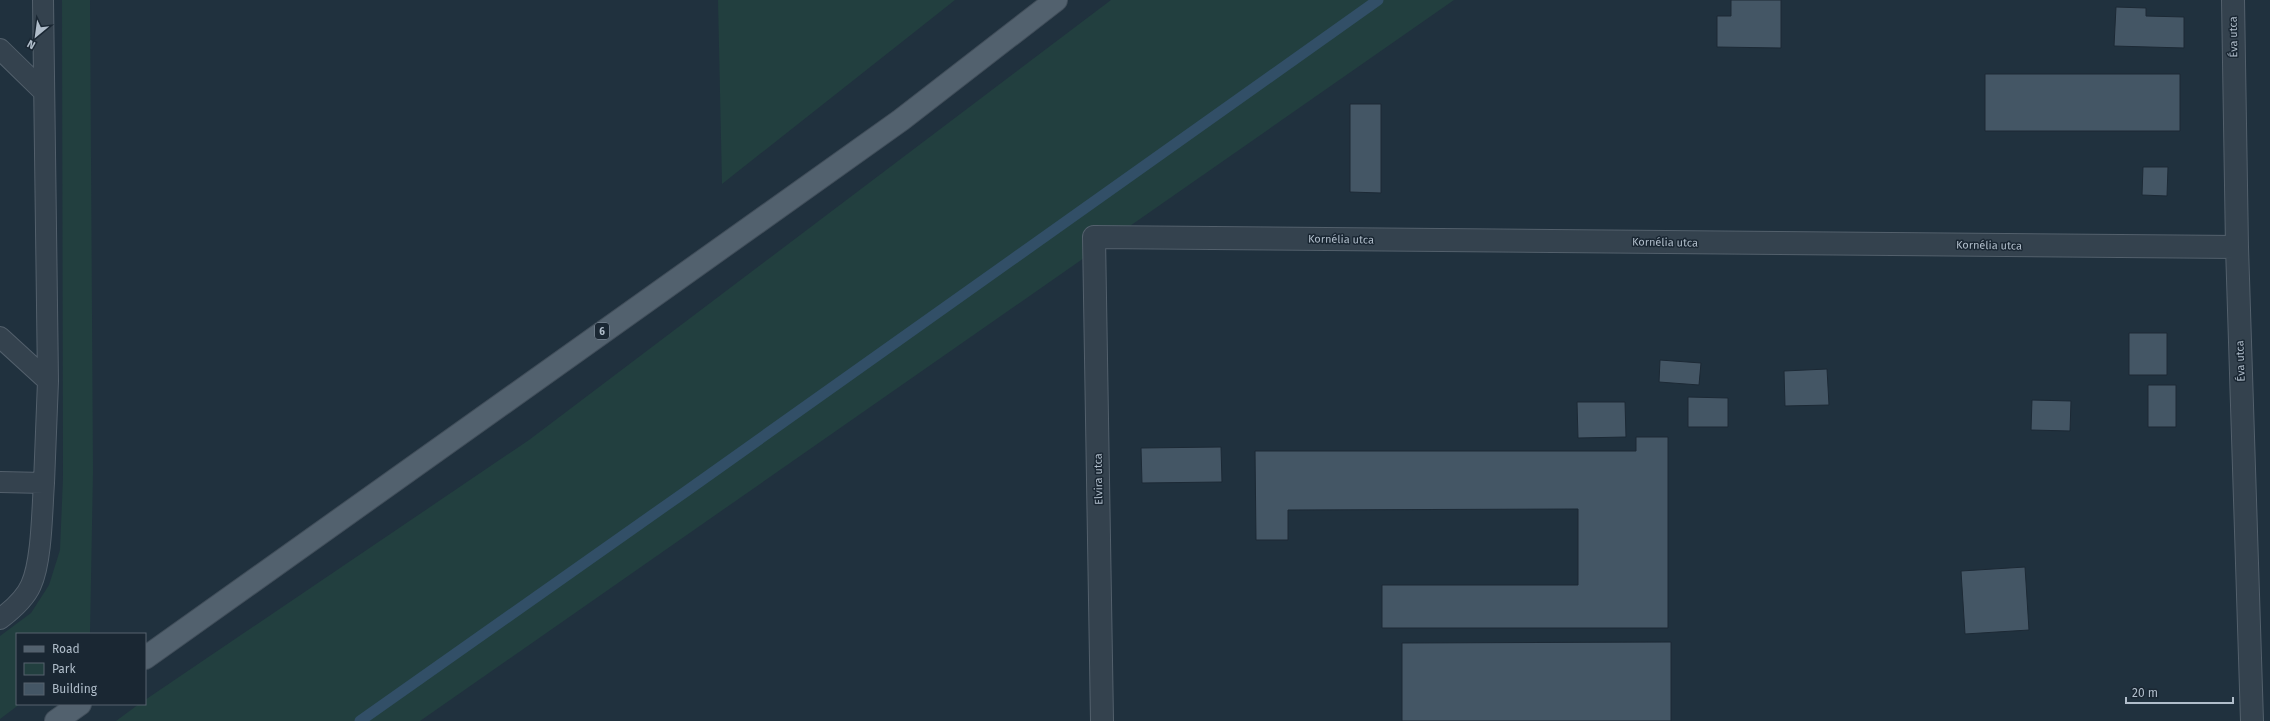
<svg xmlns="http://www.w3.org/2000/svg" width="2270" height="721" viewBox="0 0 2270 721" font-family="'Fira Sans',sans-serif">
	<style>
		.green { fill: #223f3f }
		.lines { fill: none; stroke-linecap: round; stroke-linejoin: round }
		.stream { stroke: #324f67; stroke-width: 11 }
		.building { fill: #445665; stroke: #1c2935 }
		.lane-casing { stroke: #53606c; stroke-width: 22 }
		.street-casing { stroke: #53606c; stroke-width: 24 }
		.primary-casing { stroke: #414e5a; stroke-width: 24 }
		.lane { stroke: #34424e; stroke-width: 20 }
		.street { stroke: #34424e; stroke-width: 22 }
		.primary { stroke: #52616e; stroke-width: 22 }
		.labels { text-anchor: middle; stroke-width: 3; stroke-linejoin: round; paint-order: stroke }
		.shield { fill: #1a2733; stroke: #83909d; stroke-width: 1 }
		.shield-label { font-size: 10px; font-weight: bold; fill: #b0bdca }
		.street-label { font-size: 11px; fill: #b0bdca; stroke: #1a2733 }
	</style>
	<rect width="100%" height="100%" fill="#20313e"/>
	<path class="green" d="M62,0H90L93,471L90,634H17V704H20L0,719V636L31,613L49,585L60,550L63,478Z
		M718,0H955L722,184Z
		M1111,0H1454L420,721H116L139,704H145V700L529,440Z"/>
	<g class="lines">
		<path class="stream" d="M360,721C701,483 1038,239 1378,0"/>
	</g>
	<path class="building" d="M1731,0H1781V48L1717,47V16H1731Z
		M2116,7L2146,8V16L2184,17V48L2114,46Z
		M1985,74H2180V131H1985Z
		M1350,104H1381V193L1350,192Z
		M2143,167H2168L2167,196L2142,195Z
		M2129,333H2167V375H2129Z
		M1660,360L1701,363L1699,385L1659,382Z
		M1827,369L1829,405L1785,406L1784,371Z
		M2148,385H2176V427H2148Z
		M1688,397L1728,398V427H1688Z
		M2032,400L2071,401L2070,431L2031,430Z
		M1577,402H1625L1626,437L1578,438Z
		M1636,437H1668V628H1382V585H1578V509L1288,510V540H1256L1255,451H1636Z
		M1221,447L1222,482L1142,483L1141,448Z
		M2025,567L2029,630L1965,634L1961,571Z
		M1671,642V721H1402V643Z"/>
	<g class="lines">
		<g class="lane-casing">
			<path id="lane" d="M43,0L48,381L44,483
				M0,49L44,92
				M0,337L48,381
				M0,482L44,483C42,510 42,561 31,585C25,599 12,610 0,619"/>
		</g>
		<g class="street-casing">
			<path id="street" d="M2233,0L2237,247L2252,721
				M1102,721L1094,237L2237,247"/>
		</g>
		<g class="primary-casing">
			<path id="primary" d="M145,658L901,120L1056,0
				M56,721L80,704"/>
		</g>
		<use href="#lane" class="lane"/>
		<use href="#street" class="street"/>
		<use href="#primary" class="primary"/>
	</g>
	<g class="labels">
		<rect class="shield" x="595" y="323" width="14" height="16" rx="3"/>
		<g class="shield-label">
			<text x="602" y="335">6</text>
		</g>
		<g class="street-label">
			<text transform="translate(2233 37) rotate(-91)" y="4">Éva utca</text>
			<text transform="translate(1341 239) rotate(1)" y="4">Kornélia utca</text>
			<text transform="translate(1665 242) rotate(1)" y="4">Kornélia utca</text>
			<text transform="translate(1989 245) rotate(1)" y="4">Kornélia utca</text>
			<text transform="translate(2240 361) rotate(-92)" y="4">Éva utca</text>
			<text transform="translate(1098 479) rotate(-91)" y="4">Elvira utca</text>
		</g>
	</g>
	<rect x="16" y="633" width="130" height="72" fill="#1a2733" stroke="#56636f"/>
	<rect x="24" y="646" width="20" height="6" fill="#52616e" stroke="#56636f"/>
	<text x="52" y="653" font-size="12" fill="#b0bdca">Road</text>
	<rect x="24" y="663" width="20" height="12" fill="#223f3f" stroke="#56636f"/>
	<text x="52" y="673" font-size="12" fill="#b0bdca">Park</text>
	<rect x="24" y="683" width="20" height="12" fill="#445665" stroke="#56636f"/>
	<text x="52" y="693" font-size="12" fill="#b0bdca">Building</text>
	<g transform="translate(36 36) rotate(209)" stroke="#1a2733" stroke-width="3" paint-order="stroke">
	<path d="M0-3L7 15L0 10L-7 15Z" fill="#b0bdca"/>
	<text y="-6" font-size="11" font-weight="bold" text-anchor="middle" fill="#b0bdca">N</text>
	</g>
	<path d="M2126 697v6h107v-6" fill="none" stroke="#b0bdca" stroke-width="2"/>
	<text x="2132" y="697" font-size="12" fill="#b0bdca" stroke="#1a2733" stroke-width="3" paint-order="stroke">20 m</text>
</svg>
